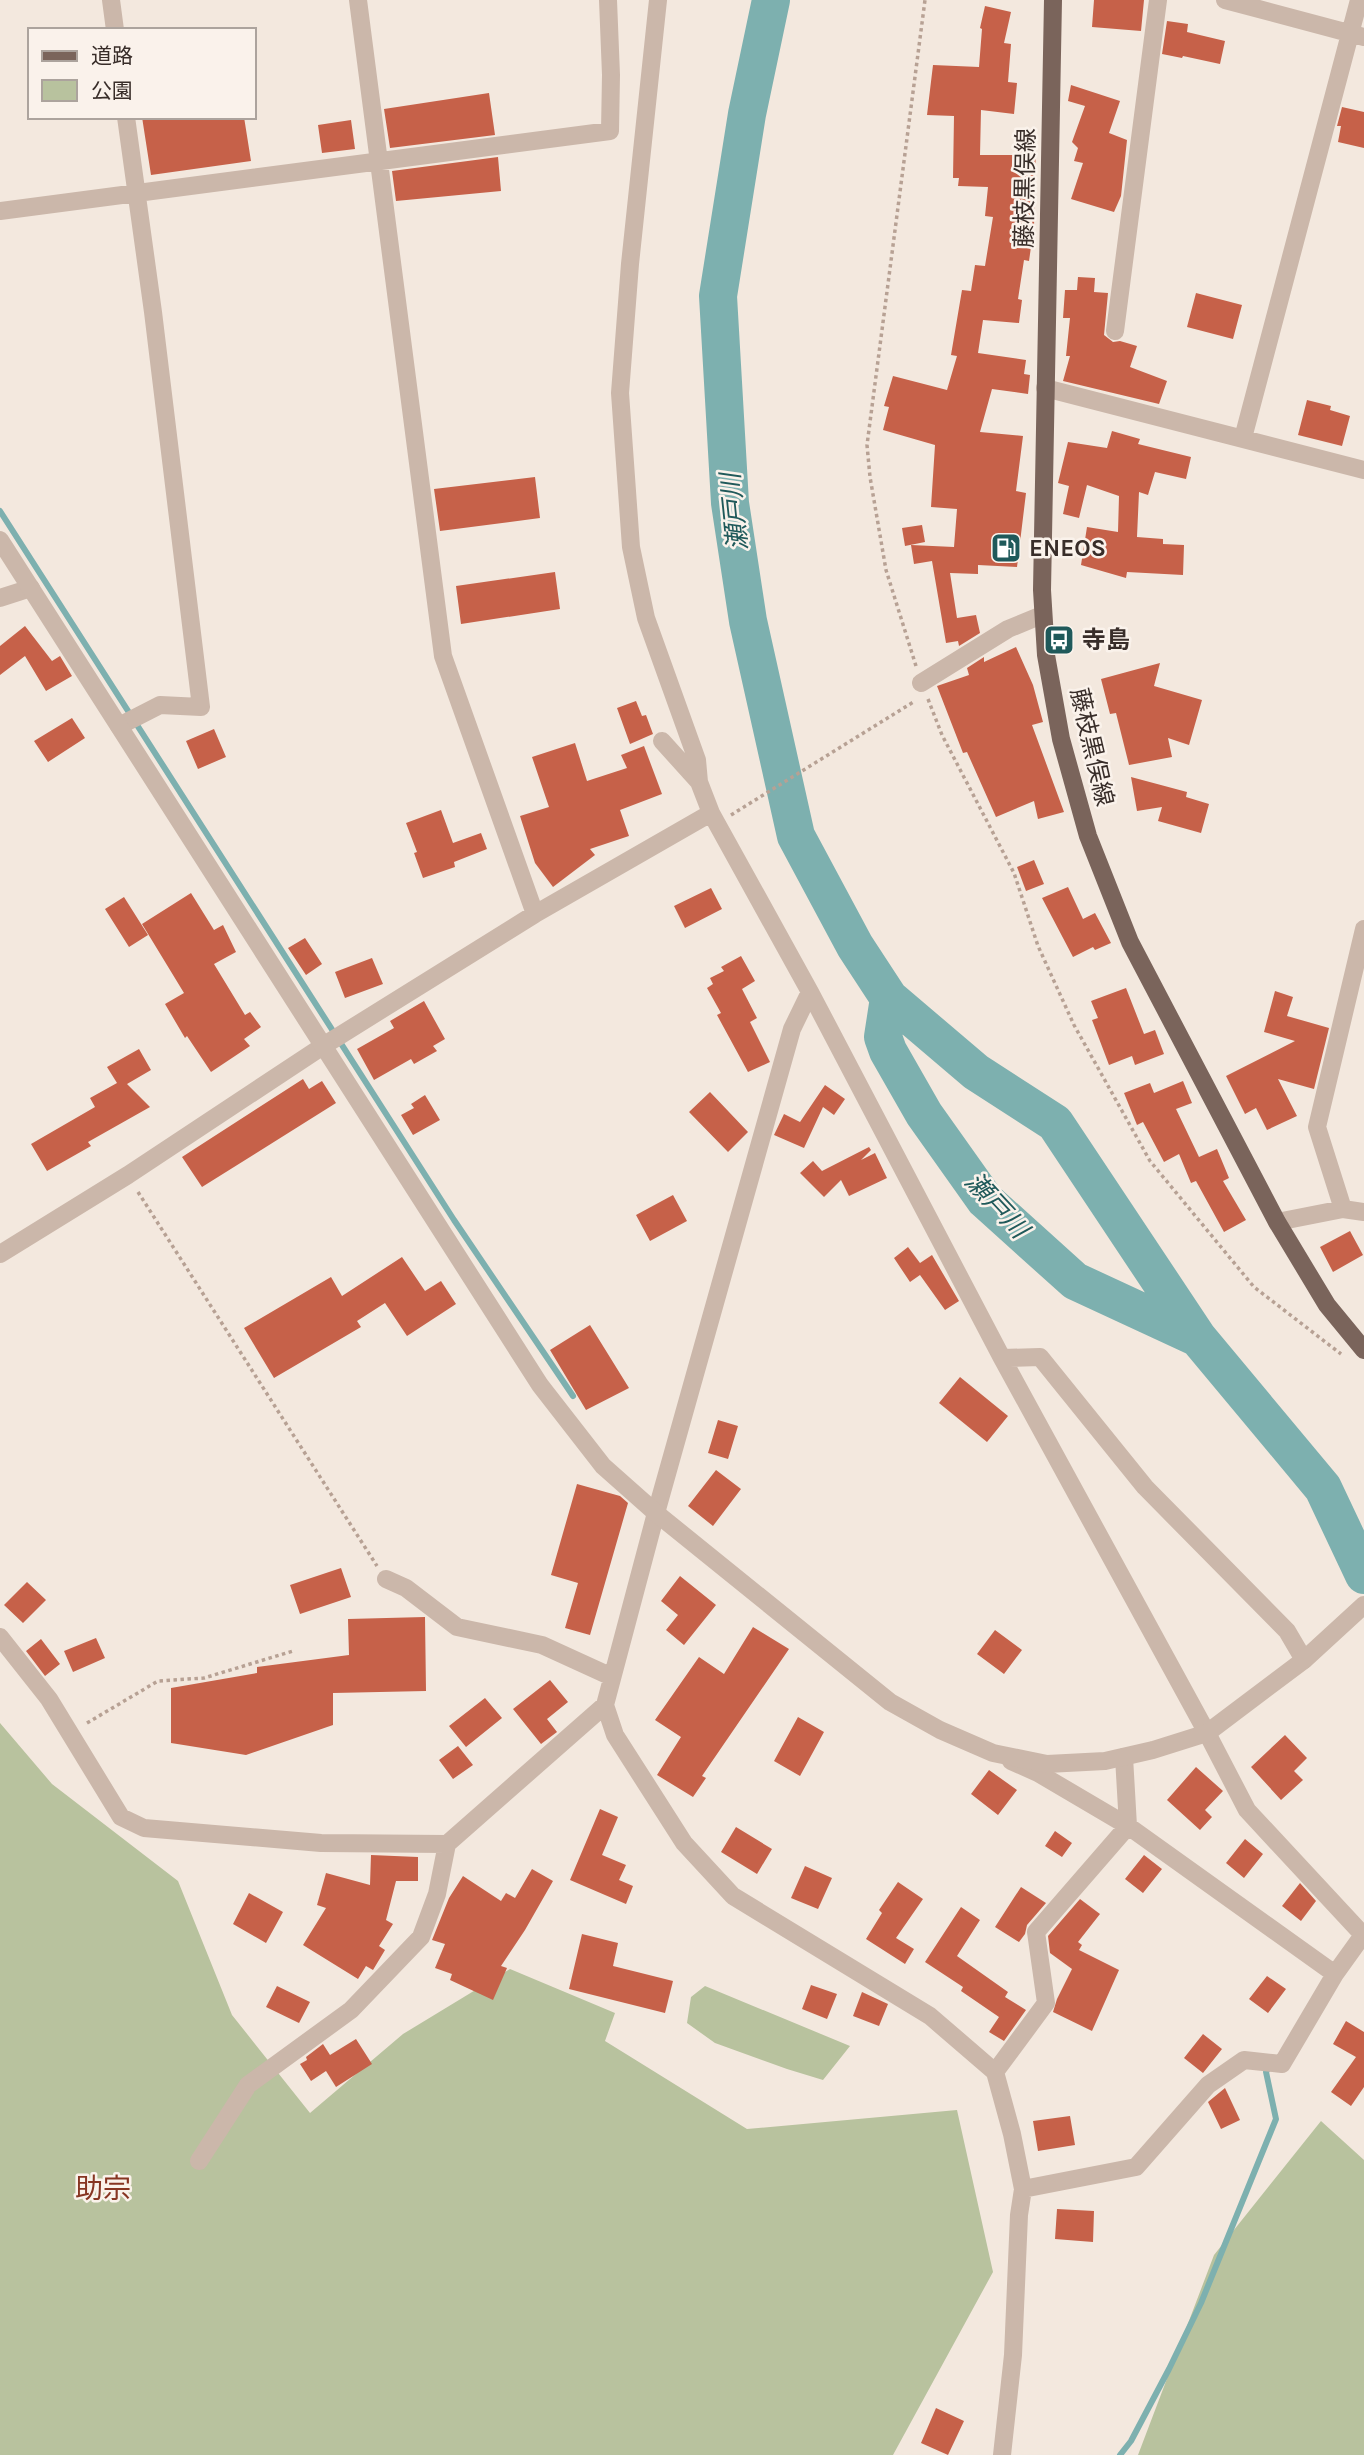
<svg xmlns="http://www.w3.org/2000/svg" width="1364" height="2455" viewBox="0 0 1364 2455" font-family="Karla,'Noto Sans JP',sans-serif">
	<style>
		.green { fill: #b8c29e }
		.lines { fill: none; stroke-linecap: round; stroke-linejoin: round }
		.stream { stroke: #7db0af; stroke-width: 6 }
		.river { stroke: #7db0af; stroke-width: 38 }
		.building { fill: #c66149 }
		.path { stroke: #b7a194; stroke-width: 3.5; stroke-dasharray: 3.5 3.5; stroke-linecap: butt }
		.minor { stroke: #cbb7aa; stroke-width: 18 }
		.tertiary { stroke: #cbb7aa; stroke-width: 18 }
		.primary { stroke: #7a645b; stroke-width: 18 }
		.labels { text-anchor: middle; stroke-width: 5; stroke-linejoin: round; paint-order: stroke }
		.street-label { font-size: 24px; fill: #382d29; stroke: #faf2eb }
		.poi-label { font-size: 24px; font-weight: bold; fill: #382d29; stroke: #faf2eb; text-anchor: start }
		.water-label { font-size: 26px; font-style: italic; fill: #1f595a; stroke: #faf2eb }
		.quarter-label { font-size: 28px; fill: #873522; stroke: #faf2eb }
	</style>
	<rect width="100%" height="100%" fill="#f3e8de"/>
	<path class="green" d="M0,1723L52,1784L178,1881L232,2015L310,2113L403,2034L510,1969L615,2013L605,2041L747,2129L957,2110L993,2272L893,2455H0Z
		M705,1986L850,2046L823,2080L787,2069L715,2043L687,2023L691,1997Z
		M1321,2121L1364,2160V2455H1138L1214,2255Z"/>
	<g class="lines">
		<path class="stream" d="M0,511L454,1220L573,1396
			M1120,2455L1131,2441L1169,2369L1201,2303L1276,2119L1266,2072L1271,2064"/>
		<path class="river" d="M771,0L747,114L718,296L730,503L748,621L796,836L855,946L889,998L976,1072L1055,1123L1198,1338L1323,1488L1364,1575
			M889,998L883,1037L888,1051L924,1114L985,1200L1075,1281L1198,1338"/>
	</g>
	<path class="building" d="M1094,0H1144L1141,31L1092,27Z
		M985,6L1011,12L1004,43L1011,44L1008,82L1017,83L1014,114L981,110L980,155H1017L1018,140L1036,141L1034,226L1029,261L1024,260L1018,299L1022,300L1019,323L983,320L978,353L1026,360L1024,374L1030,375L1028,394L992,389L980,432L1023,436L1016,491L1026,493L1017,567L978,565V574L950,573L957,618L976,615L980,633L959,646L958,641L946,643L932,561L914,564L911,545L954,547L957,509L931,507L935,445L883,430L889,407L884,406L893,376L947,390L957,356L951,355L962,290L971,291L975,265L985,266L993,217L985,216L988,187L958,186L959,178H953L954,116L927,115L933,65L979,67L982,29L980,28Z
		M1167,21L1188,24L1187,32L1225,41L1220,64L1183,56L1182,58L1162,54Z
		M1071,85L1120,101L1109,133L1127,140L1121,196L1114,212L1071,199L1083,163L1074,161L1078,148L1072,142L1085,106L1068,101Z
		M489,93L495,135L390,148L384,109Z
		M1342,107L1364,112V148L1338,142L1341,126H1337Z
		M142,117H244L251,161L151,175Z
		M351,120L355,149L322,153L318,125Z
		M498,157L501,191L396,201L392,171Z
		M1078,277L1095,278L1094,292L1108,293L1104,335L1113,342L1120,341L1137,346L1130,367L1167,381L1159,404L1063,381L1070,356H1066L1070,318H1063L1065,290H1077Z
		M1196,293L1242,305L1233,339L1187,327Z
		M1307,400L1331,406L1330,410L1350,416L1342,446L1298,435Z
		M1112,431L1140,439L1138,444L1191,457L1186,479L1155,472L1148,495L1139,492L1137,537L1163,539V544L1184,545L1183,575L1127,572L1126,578L1081,565L1087,527L1118,532L1119,496L1087,485L1079,518L1063,514L1069,486L1058,483L1068,442L1107,448Z
		M535,477L540,518L440,531L434,489Z
		M922,525L925,542L905,546L902,528Z
		M555,572L560,609L461,624L456,586Z
		M25,626L52,661L60,656L72,676L46,691L25,656L0,675V646Z
		M1016,647L1033,685L1043,722L1032,725L1064,812L1038,819L1034,801L996,817L967,752L963,753L937,686L969,675L967,668L984,657V662Z
		M1160,663L1154,686L1202,700L1189,745L1168,738L1172,757L1129,765L1116,713L1110,714L1101,679Z
		M636,701L642,716L646,715L653,734L630,744L617,708Z
		M72,718L85,738L48,762L34,741Z
		M214,729L226,757L198,769L186,741Z
		M575,743L587,781L627,768L621,755L644,746L662,794L620,810L629,836L590,849L595,855L553,887L535,863L520,816L549,807L532,757Z
		M1131,777L1187,792L1186,797L1209,804L1201,833L1158,821L1162,807L1137,811Z
		M441,810L453,843L481,833L487,849L454,862L455,867L423,878L414,853L417,852L406,823Z
		M1034,860L1044,884L1026,891L1017,867Z
		M1068,887L1083,919L1095,913L1111,943L1095,950L1093,947L1073,957L1042,898Z
		M711,888L722,909L685,928L674,906Z
		M191,893L214,930L223,925L236,952L214,964L245,1015L250,1012L261,1027L244,1039L250,1046L211,1072L187,1036L185,1038L165,1004L184,993L142,924Z
		M124,897L148,935L129,947L105,909Z
		M305,938L322,964L306,975L288,948Z
		M741,956L755,981L742,989L757,1018L750,1022L770,1062L748,1072L717,1015L721,1013L707,988L713,984L710,978L724,971L721,967Z
		M372,958L383,984L345,998L335,972Z
		M1126,988L1144,1034L1155,1030L1164,1054L1135,1065L1132,1056L1109,1065L1092,1020L1098,1018L1091,1001Z
		M1275,991L1293,997L1287,1016L1329,1028L1314,1089L1278,1079L1297,1116L1267,1130L1256,1108L1245,1114L1226,1076L1295,1041L1264,1032Z
		M424,1001L445,1039L433,1046L437,1051L414,1064L411,1059L374,1080L357,1049L394,1028L390,1021Z
		M139,1049L151,1070L127,1084L150,1107L88,1142L91,1146L47,1171L31,1144L95,1107L90,1098L117,1083L107,1067Z
		M303,1079L309,1089L322,1081L336,1103L202,1187L182,1157Z
		M1183,1081L1192,1103L1176,1109L1199,1157L1217,1149L1229,1178L1223,1181L1246,1220L1224,1232L1196,1181L1191,1183L1179,1154L1164,1162L1143,1122L1137,1125L1124,1093L1150,1083L1154,1093Z
		M825,1085L845,1099L834,1115L823,1107L804,1148L774,1135L784,1114L800,1122Z
		M710,1092L748,1132L728,1152L689,1112Z
		M425,1095L440,1120L413,1135L401,1115L414,1108L411,1104Z
		M869,1147L871,1150L861,1160L875,1153L887,1178L849,1196L841,1180L824,1197L800,1173L813,1161L822,1171Z
		M673,1195L687,1221L650,1241L636,1215Z
		M1350,1231L1363,1255L1333,1272L1320,1247Z
		M908,1247L920,1263L932,1255L959,1301L945,1310L920,1275L910,1282L894,1258Z
		M402,1257L425,1291L441,1281L456,1304L407,1336L385,1303L357,1321L361,1327L274,1378L244,1328L331,1277L342,1296Z
		M590,1325L629,1388L586,1410L550,1350Z
		M960,1377L1008,1416L987,1442L939,1403Z
		M718,1420L738,1426L728,1459L708,1453Z
		M716,1470L741,1489L713,1526L688,1506Z
		M577,1484L620,1496L628,1503L590,1635L565,1628L578,1583L551,1575Z
		M341,1568L351,1597L300,1614L290,1585Z
		M680,1576L716,1605L684,1645L666,1630L678,1615L661,1601Z
		M27,1582L46,1600L23,1623L4,1605Z
		M425,1617L426,1691L333,1693V1725L246,1755L171,1743V1688L257,1673V1667L349,1655L348,1619Z
		M753,1627L789,1649L702,1776L706,1778L693,1797L657,1775L681,1737L655,1720L699,1657L724,1674Z
		M995,1630L1022,1650L1004,1674L977,1654Z
		M96,1638L105,1658L73,1672L64,1651Z
		M41,1639L60,1664L45,1676L26,1651Z
		M550,1680L568,1702L547,1719L557,1732L541,1744L513,1709Z
		M485,1698L502,1718L466,1747L449,1726Z
		M798,1717L824,1732L800,1776L774,1761Z
		M1285,1735L1307,1758L1294,1771L1303,1780L1281,1800L1251,1767Z
		M458,1746L473,1765L453,1779L439,1760Z
		M1196,1767L1223,1791L1205,1810L1212,1817L1200,1830L1167,1800Z
		M989,1770L1017,1790L998,1815L971,1794Z
		M600,1809L618,1817L602,1855L626,1865L619,1880L633,1886L626,1904L570,1880Z
		M736,1827L772,1849L757,1874L721,1852Z
		M1055,1831L1072,1843L1062,1857L1045,1846Z
		M1245,1839L1263,1854L1244,1878L1226,1863Z
		M371,1855L418,1857V1881H396L386,1920L393,1924L379,1946L385,1950L373,1970L366,1966L358,1979L303,1945L326,1908L317,1905L326,1873L370,1885Z
		M1144,1855L1162,1869L1143,1893L1125,1879Z
		M805,1866L832,1878L818,1909L791,1898Z
		M532,1869L553,1881L525,1930L501,1966L507,1968L493,2000L450,1980L452,1974L435,1968L445,1944L432,1940L449,1898L463,1876L501,1901L506,1893L515,1898Z
		M898,1882L923,1899L896,1938L914,1949L905,1964L866,1939L882,1913L879,1910Z
		M1300,1883L1316,1901L1301,1921L1282,1906Z
		M1021,1887L1046,1903L1027,1925L1025,1934L1019,1942L995,1927Z
		M249,1893L283,1912L266,1943L233,1924Z
		M1080,1899L1100,1914L1078,1942L1082,1945L1079,1950L1119,1970L1092,2031L1053,2012L1057,1999L1072,1969L1050,1953L1048,1936Z
		M961,1907L980,1920L957,1956L1008,1992L1005,1997L1026,2010L1004,2041L989,2032L999,2017L961,1991L963,1987L925,1962Z
		M582,1934L618,1943L613,1966L673,1981L665,2013L569,1989Z
		M1267,1976L1286,1989L1268,2013L1249,1999Z
		M811,1985L837,1994L827,2019L802,2009Z
		M277,1986L310,2002L299,2023L266,2007Z
		M862,1992L888,2004L879,2026L853,2016Z
		M1346,2021L1364,2032V2087L1351,2106L1331,2092L1356,2057L1333,2044Z
		M1203,2034L1222,2049L1203,2073L1184,2058Z
		M356,2039L372,2064L336,2087L326,2071L311,2081L300,2064L307,2060L306,2057L323,2044L330,2055Z
		M1225,2088L1240,2120L1221,2129L1208,2102Z
		M1070,2116L1075,2145L1038,2151L1033,2121Z
		M1057,2209L1094,2211L1093,2242L1055,2239Z
		M936,2408L964,2421L948,2455L921,2443Z"/>
	<g class="lines">
		<path class="path" d="M916,666L886,570L870,477L867,445L925,0
			M928,699L942,735L1014,873L1038,946L1074,1025L1150,1161L1254,1287L1341,1354
			M731,815L915,701
			M138,1192L377,1566
			M87,1723L158,1681L204,1678L293,1651"/>
		<path class="minor" d="M111,0L115,30
			M358,0L443,656L535,914
			M658,0L630,264L620,393L631,547L646,618L697,760L699,782
			M1225,0L1364,37
			M0,211L610,131L611,75L608,0
			M1115,331L1158,0
			M1045,388L1364,470
			M1243,438L1359,0
			M0,598L31,588
			M921,683L1008,629L1042,615
			M119,726L160,705L201,707L153,312L126,117
			M662,741L699,782L711,813L810,992L1002,1358L1207,1733L1247,1810L1364,1936
			M810,992L792,1029L656,1513L605,1705L615,1735L684,1843L733,1896L930,2016L995,2072L1012,2134L1023,2189L1019,2215L1013,2355L1002,2455
			M1343,1209L1317,1127L1364,929
			M1277,1222L1343,1209L1364,1212
			M0,1254L128,1175L323,1046L535,914L711,813
			M1002,1358L1040,1357L1145,1487L1287,1631L1304,1660
			M386,1579L406,1588L457,1627L542,1645L612,1677
			M0,1637L49,1699L121,1817L144,1828L321,1843L447,1844L605,1705
			M1011,1761L1038,1773L1128,1826L1335,1974
			M995,2072L1046,2003L1036,1932L1128,1826L1124,1757
			M199,2161L248,2085L351,2010L421,1937L437,1894L447,1844
			M1023,2189L1136,2167L1208,2085L1244,2060L1282,2064L1335,1974L1363,1935"/>
		<path class="tertiary" d="M0,540L540,1385L603,1466L656,1513L890,1702L940,1730L993,1753L1047,1764L1105,1761L1153,1750L1207,1733L1304,1660L1364,1605"/>
		<path class="primary" d="M1053,0L1042,590L1046,655L1061,739L1088,836L1130,942L1277,1222L1327,1305L1364,1350"/>
	</g>
	<defs>
		<g id="fuel-square" transform="scale(1.575)"><rect x="-9" y="-9" width="18" height="18" rx="4" fill="#1f595a" stroke="#faf2eb"/><path d="M-5.5-6h7V0h2V4h1.3V-2.5L3-4.5l.8-.8L6-3V5H2.5V1h-1V6h-7ZM-4.2-4.7v3.2H.2V-4.7Z" fill="#fff"/></g>
		<g id="bus-square" transform="scale(1.575)"><rect x="-9" y="-9" width="18" height="18" rx="4" fill="#1f595a" stroke="#faf2eb"/><path d="M-5-6H5V4H4V6H2V4H-2V6H-4V4H-5ZM-3.5-4V0h7V-4ZM-3.5 1.2v1.5H-2V1.2ZM2 1.2v1.5H3.5V1.2Z" fill="#fff"/></g>
	</defs>
	<g fill-rule="evenodd">
		<use href="#fuel-square" x="1006" y="548"/>
		<use href="#bus-square" x="1059" y="640"/>
	</g>
	<g class="labels">
		<g class="street-label">
			<text transform="translate(1025 188) rotate(-89)" y="8">藤枝黒俣線</text>
			<text transform="translate(1092 747) rotate(77)" y="8">藤枝黒俣線</text>
		</g>
		<g class="poi-label">
			<text x="1029" y="556">ENEOS</text>
			<text x="1082" y="648">寺島</text>
		</g>
		<g class="water-label">
			<text transform="translate(734 512) rotate(-96)" y="9">瀬戸川</text>
			<text transform="translate(997 1205) rotate(47)" y="9">瀬戸川</text>
		</g>
		<g class="quarter-label">
			<text x="103" y="2198">助宗</text>
		</g>
	</g>
	<rect x="28" y="28" width="228" height="91" fill="#faf2eb" stroke="#aca39d" stroke-width="2"/>
	<rect x="42" y="51" width="35" height="10" fill="#7a645b" stroke="#aca39d" stroke-width="2"/>
	<text x="91" y="63" font-size="21" fill="#382d29">道路</text>
	<rect x="42" y="80" width="35" height="21" fill="#b8c29e" stroke="#aca39d" stroke-width="2"/>
	<text x="91" y="98" font-size="21" fill="#382d29">公園</text>
</svg>
